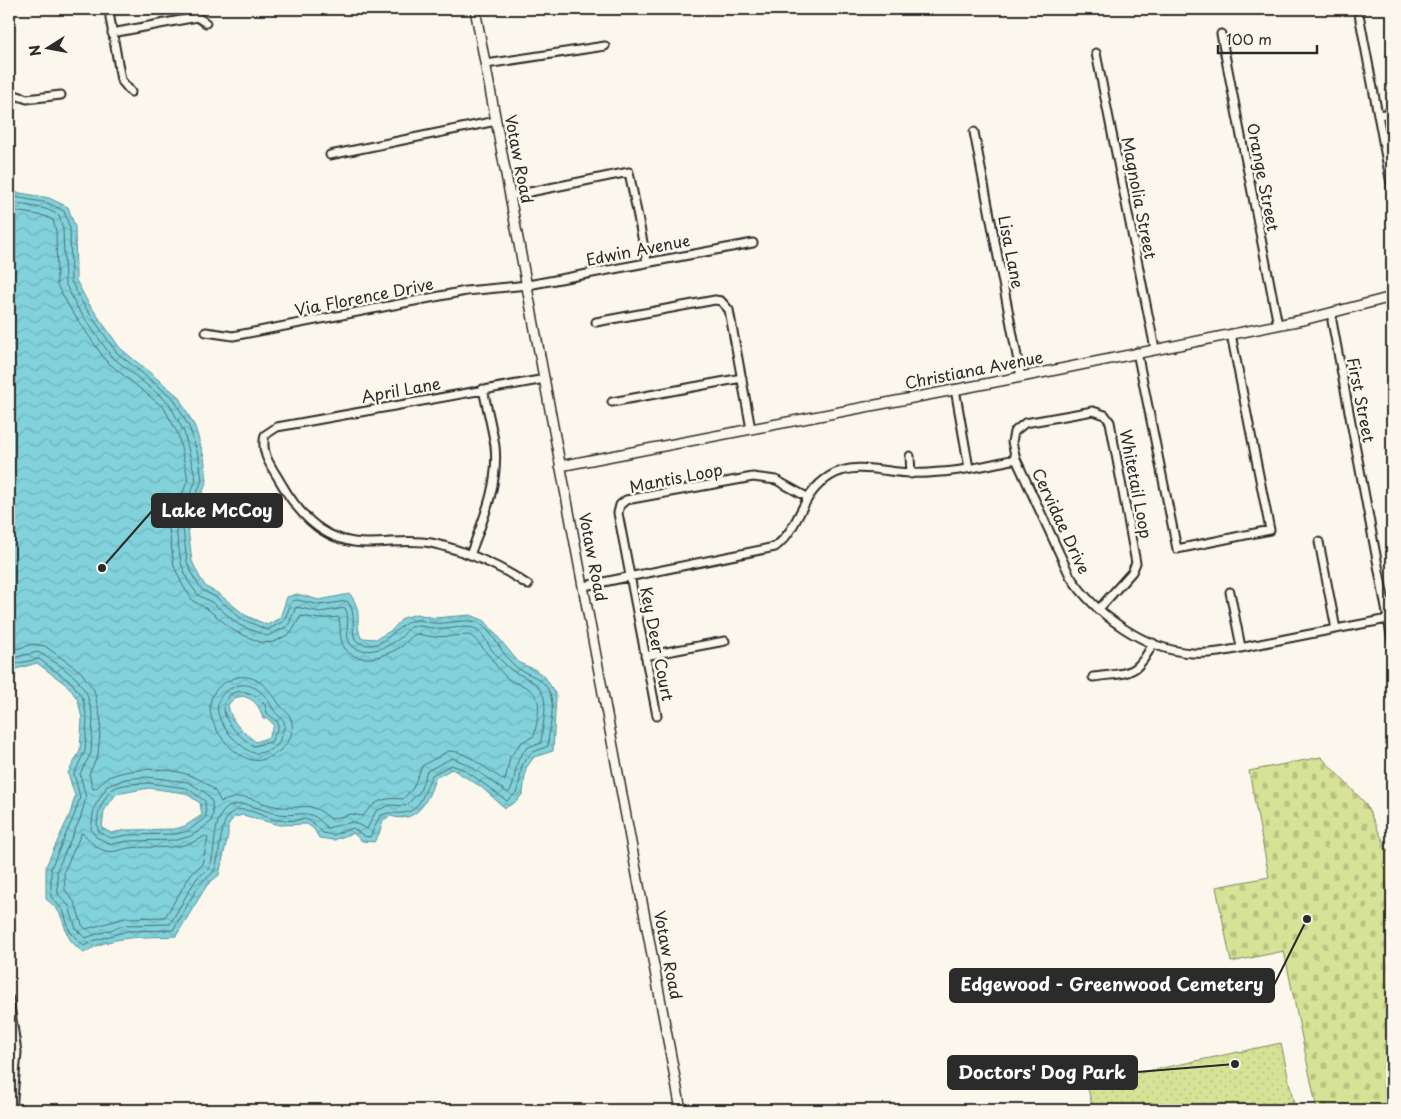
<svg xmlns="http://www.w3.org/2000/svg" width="1401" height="1119" viewBox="0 0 1401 1119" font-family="'Playpen Sans',sans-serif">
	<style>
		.green { fill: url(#green-dots); stroke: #808660 }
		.cemetery { fill: url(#cemetery-stones); stroke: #808660 }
		.water { fill: url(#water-waves); stroke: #5f8f95; fill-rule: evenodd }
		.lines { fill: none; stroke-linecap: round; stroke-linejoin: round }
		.shore { stroke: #4d6e71; stroke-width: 1 }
		.minor-casing { stroke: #2b2b2b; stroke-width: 11 }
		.tertiary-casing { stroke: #2b2b2b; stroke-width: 12 }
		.minor { stroke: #fbf7ec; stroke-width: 7 }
		.tertiary { stroke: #fbf7ec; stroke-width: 9 }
		.labels { text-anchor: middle; stroke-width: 5; stroke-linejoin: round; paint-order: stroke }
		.street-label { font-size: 16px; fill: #2b2b2b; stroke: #fbf7ec }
		.leader { fill: none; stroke: #2b2b2b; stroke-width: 2 }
		.callout-dot { fill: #2b2b2b; stroke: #fbf7ec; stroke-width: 2 }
		.callout { fill: #2b2b2b; stroke: #2b2b2b; stroke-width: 2 }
		.callout-label { font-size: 18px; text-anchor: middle; font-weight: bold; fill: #fff }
	</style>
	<defs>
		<pattern id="green-dots" width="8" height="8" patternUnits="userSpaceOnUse" patternTransform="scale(1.25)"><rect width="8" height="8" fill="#d6e295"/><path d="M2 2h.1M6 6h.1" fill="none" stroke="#b8c281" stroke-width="1.8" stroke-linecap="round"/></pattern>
		<pattern id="cemetery-stones" width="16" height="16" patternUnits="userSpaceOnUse" patternTransform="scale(1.25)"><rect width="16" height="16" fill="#d6e295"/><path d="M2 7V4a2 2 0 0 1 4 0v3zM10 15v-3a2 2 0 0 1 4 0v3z" fill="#b8c281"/></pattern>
		<pattern id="water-waves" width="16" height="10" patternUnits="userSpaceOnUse" patternTransform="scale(1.25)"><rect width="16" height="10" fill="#81d2db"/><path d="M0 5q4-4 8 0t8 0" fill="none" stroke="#70b4bc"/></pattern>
	</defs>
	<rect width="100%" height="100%" fill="#fbf7ec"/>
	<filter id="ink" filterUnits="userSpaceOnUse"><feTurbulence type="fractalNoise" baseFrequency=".02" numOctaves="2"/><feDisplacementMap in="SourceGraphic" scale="10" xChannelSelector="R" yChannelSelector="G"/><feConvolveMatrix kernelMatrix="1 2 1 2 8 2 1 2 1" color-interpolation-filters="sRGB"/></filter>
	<g filter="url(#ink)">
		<path class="green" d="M1281,1043L1295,1110H1093L1087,1084Z"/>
		<path class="cemetery" d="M1321,757L1365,803L1389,853H1392V1110H1317L1284,951L1231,962L1216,887L1269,877L1249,771Z"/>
		<path class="water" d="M9,191L49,198L68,207L75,227L76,280L87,301L120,348L178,396L195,427L204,457L207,481L188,529L192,561L199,576L206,587L219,594L245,615L267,625L280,618L287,597L297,594L319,600L350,594C364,614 354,620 361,638L376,639L392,630L403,618L417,614L434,618L471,615L485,621L519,663L534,669L545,677L556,695L553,751L534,757L526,768L523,793L517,801L505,808L480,786L452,769L435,778C429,799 417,825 391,816L383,820L379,834L374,842L362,841L353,833L334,840L319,838L314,829L307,824L279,825L243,815L234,817L228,825V835L219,875L207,885L176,936C144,938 112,934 84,953C64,937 69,935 60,914C57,908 51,903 46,899V866L70,814L75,796L68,773L80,751L82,719L78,700L68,686L37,663L9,671ZM243,696C255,700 260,706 263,719H268L274,725L269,737L256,742C242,731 231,723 228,705L234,698ZM149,788L185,793L200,803L202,815L185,826L175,829L127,830L111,833L102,828L104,811L116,794Z"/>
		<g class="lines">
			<path class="shore" d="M9,196L48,203L64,211L70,228L71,281L83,304L116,352L174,399L190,429L199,458L202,480L183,529L187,562L194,578L202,590L217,598L242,619L267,630L284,621L292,601L297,600L320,605L347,601C359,613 348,636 358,642C381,655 398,622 415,620C421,619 428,623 434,623C448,625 469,616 482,625C495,635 502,655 515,666C528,677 545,675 551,697C555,713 548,731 548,746L531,753L522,765L518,791L507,801L465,770L451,765L432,775C425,788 421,813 402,813C393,814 389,811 380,816L370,837L364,836L353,828L333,835L323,833C304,811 304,823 279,820C265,819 244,803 231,813C219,822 221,856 214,871C212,875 207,877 203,881C191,895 183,915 173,930L127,931L93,941L84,946L70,932L63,910L51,897V868L74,816L80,797L74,774L85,751L87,719L83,699L72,683L39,659L9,665
				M9,202L46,209L59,215L63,229L65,283L77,307L111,356L169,403L184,432L196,480L176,529L181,563L188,581L198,595L213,603L239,625L267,636L288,626L296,607L320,612L345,608C352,619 340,642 357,649C371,654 389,647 400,638C404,635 406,630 411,627C420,624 432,629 441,629C452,629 469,624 478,630C484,635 487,643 491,649C496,655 502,661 507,666C514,674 521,674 530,680C554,694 542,720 541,743C537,745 530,745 526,749C511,763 518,784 508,793L469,765L452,758L427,771L420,791L406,806L390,805L376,811L367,829L353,822L327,828C309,806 303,817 279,814C262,812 248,800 231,806C210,814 218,851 209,868C206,872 200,875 197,878C187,893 179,909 170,924L126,925L85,938L76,929L69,906L58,894L57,870L80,819L86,798L80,774L91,753L93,717L87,694L77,679L61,666L38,652L9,659
				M9,210L44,216L53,220L56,231L57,285L71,310L106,361L164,408L178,434L188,479L169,529L174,566L183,586L193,601L209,610L234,631L262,643L274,642L291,633L301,616L320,619L338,617C342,623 338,636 344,647C356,667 387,656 402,646C408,642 410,636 417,634L434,637L469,635C478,638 496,667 505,676C515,686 533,684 538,701C540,712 536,726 534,736L522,742L510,757L505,781L471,758L458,752L448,751L422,766L413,788L403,799C384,797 374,801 363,816L351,814L331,819C308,800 307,809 281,807C253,804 251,790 221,802C218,798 217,793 213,789C189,766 141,765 111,776C103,778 100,788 93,789L89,774L98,755L101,721L94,690L81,672L45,646L33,644L9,651
				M238,677C258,674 270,690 279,704C283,710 289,712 291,719C298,739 278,756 261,760C232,767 176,694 238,677Z
				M240,685C255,683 266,695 272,707C279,721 290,716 281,736C280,740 279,744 276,746C271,750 260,754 254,753C249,752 245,748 241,745C219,728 202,695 240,685Z
				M241,691L255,695L265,705L267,713L278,722V728L271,742L253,746C239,735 222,723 224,703L231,694Z
				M147,777L188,782L206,793L212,802L213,814L211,822L191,836L177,840L129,841L111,844L96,837L91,829L94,808L107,786L126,779Z
				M148,783L187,788L205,801L206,817L188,831L176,834L128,835L111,838L99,832C93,820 103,797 113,789C122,783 138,784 148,783Z
				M82,833C90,839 94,848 106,851C114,853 122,849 129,848C158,845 178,853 205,836L208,838L202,864L191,874L165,917L125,918L86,929L82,925L75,903L65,890L64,872Z"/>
			<g class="minor-casing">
				<path id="minor" d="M110,9V18L121,80L131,92
					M1358,9L1392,189
					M112,33L197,17L206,23
					M1221,34L1278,325
					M1096,53L1155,349
					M486,64L605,46
					M9,93L27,99L61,95
					M1378,115L1392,113
					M974,132L1021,377
					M330,155L496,121
					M510,196L629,172L647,262
					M1333,312L1332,321L1392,640
					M596,322L715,300L721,301L729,310L751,429
					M206,332L233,336L466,291L528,285L753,243
					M1137,352L1177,549L1270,530L1231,334
					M955,389L969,468
					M612,402L742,378
					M910,456L911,474
					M1319,542L1336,629
					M470,555C483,520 499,485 495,446C492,427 487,408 483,389
					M528,585C501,566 464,550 431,543C410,539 391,543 370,543C327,544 301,518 281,483C272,467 260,454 265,435L277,427L545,379
					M584,586L775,547C802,526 799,495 830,476C854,461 884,472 910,473C920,474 930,473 940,472C966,471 991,464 1016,459
					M1230,592L1241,647
					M1098,610L1132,572L1136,563L1110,422L1105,415L1093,411L1025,423L1014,432L1012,442L1016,459L1070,576C1096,615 1145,650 1192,653C1216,655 1238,648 1260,644C1303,635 1346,627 1388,619
					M645,656L725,641
					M1093,677C1128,672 1136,678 1153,643
					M657,716L618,513L620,505L626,500L753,477L776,480L807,497
					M9,999L17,1052L12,1110"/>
			</g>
			<g class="tertiary-casing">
				<path id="tertiary" d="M475,9L681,1110
					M560,466L1021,377L1307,319L1392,297"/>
			</g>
			<use href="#minor" class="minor"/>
			<use href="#tertiary" class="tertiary"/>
		</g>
	</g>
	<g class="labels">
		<g class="street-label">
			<text transform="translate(519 159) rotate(79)" y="6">Votaw Road</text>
			<text transform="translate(1263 177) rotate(79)" y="6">Orange Street</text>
			<text transform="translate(1139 198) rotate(79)" y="6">Magnolia Street</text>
			<text transform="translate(638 250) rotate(-11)" y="6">Edwin Avenue</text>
			<text transform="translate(1011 252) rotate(79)" y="6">Lisa Lane</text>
			<text transform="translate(364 297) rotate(-11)" y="6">Via Florence Drive</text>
			<text transform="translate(974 370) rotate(-11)" y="6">Christiana Avenue</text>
			<text transform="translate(401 390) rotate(-10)" y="6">April Lane</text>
			<text transform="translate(1361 400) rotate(79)" y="6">First Street</text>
			<text transform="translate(676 478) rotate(-11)" y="6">Mantis Loop</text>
			<text transform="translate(1136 484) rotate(79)" y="6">Whitetail Loop</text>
			<text transform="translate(1061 521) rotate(65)" y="6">Cervidae Drive</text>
			<text transform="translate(593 557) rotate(79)" y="6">Votaw Road</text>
			<text transform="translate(657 644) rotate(79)" y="6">Key Deer Court</text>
			<text transform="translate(668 955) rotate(79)" y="6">Votaw Road</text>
		</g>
	</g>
	<path class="leader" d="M102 568L152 511M1307 919L1274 985M1235 1064L1137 1072"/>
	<g class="callout-dot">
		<circle cx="102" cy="568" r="5"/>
		<circle cx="1307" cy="919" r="5"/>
		<circle cx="1235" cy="1064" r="5"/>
	</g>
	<g class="callout">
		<rect x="152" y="494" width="130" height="33" rx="5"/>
		<rect x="950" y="969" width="324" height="33" rx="5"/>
		<rect x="948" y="1056" width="189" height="33" rx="5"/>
	</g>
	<g class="callout-label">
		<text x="217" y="517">Lake McCoy</text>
		<text x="1112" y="991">Edgewood - Greenwood Cemetery</text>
		<text x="1042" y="1079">Doctors' Dog Park</text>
	</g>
	<rect width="1401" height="1119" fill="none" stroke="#fbf7ec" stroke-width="30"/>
	<rect x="15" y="15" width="1371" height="1089" fill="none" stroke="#2b2b2b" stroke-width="2" filter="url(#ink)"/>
	<g transform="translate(48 48) rotate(259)" stroke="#fbf7ec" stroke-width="4" paint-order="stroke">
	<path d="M0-4L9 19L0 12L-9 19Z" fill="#2b2b2b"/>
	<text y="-8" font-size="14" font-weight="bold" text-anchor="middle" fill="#2b2b2b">N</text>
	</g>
	<path d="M1218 45v8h99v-8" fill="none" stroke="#2b2b2b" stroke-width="2.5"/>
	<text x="1226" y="45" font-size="15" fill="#2b2b2b" stroke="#fbf7ec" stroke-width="4" paint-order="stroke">100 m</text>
</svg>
